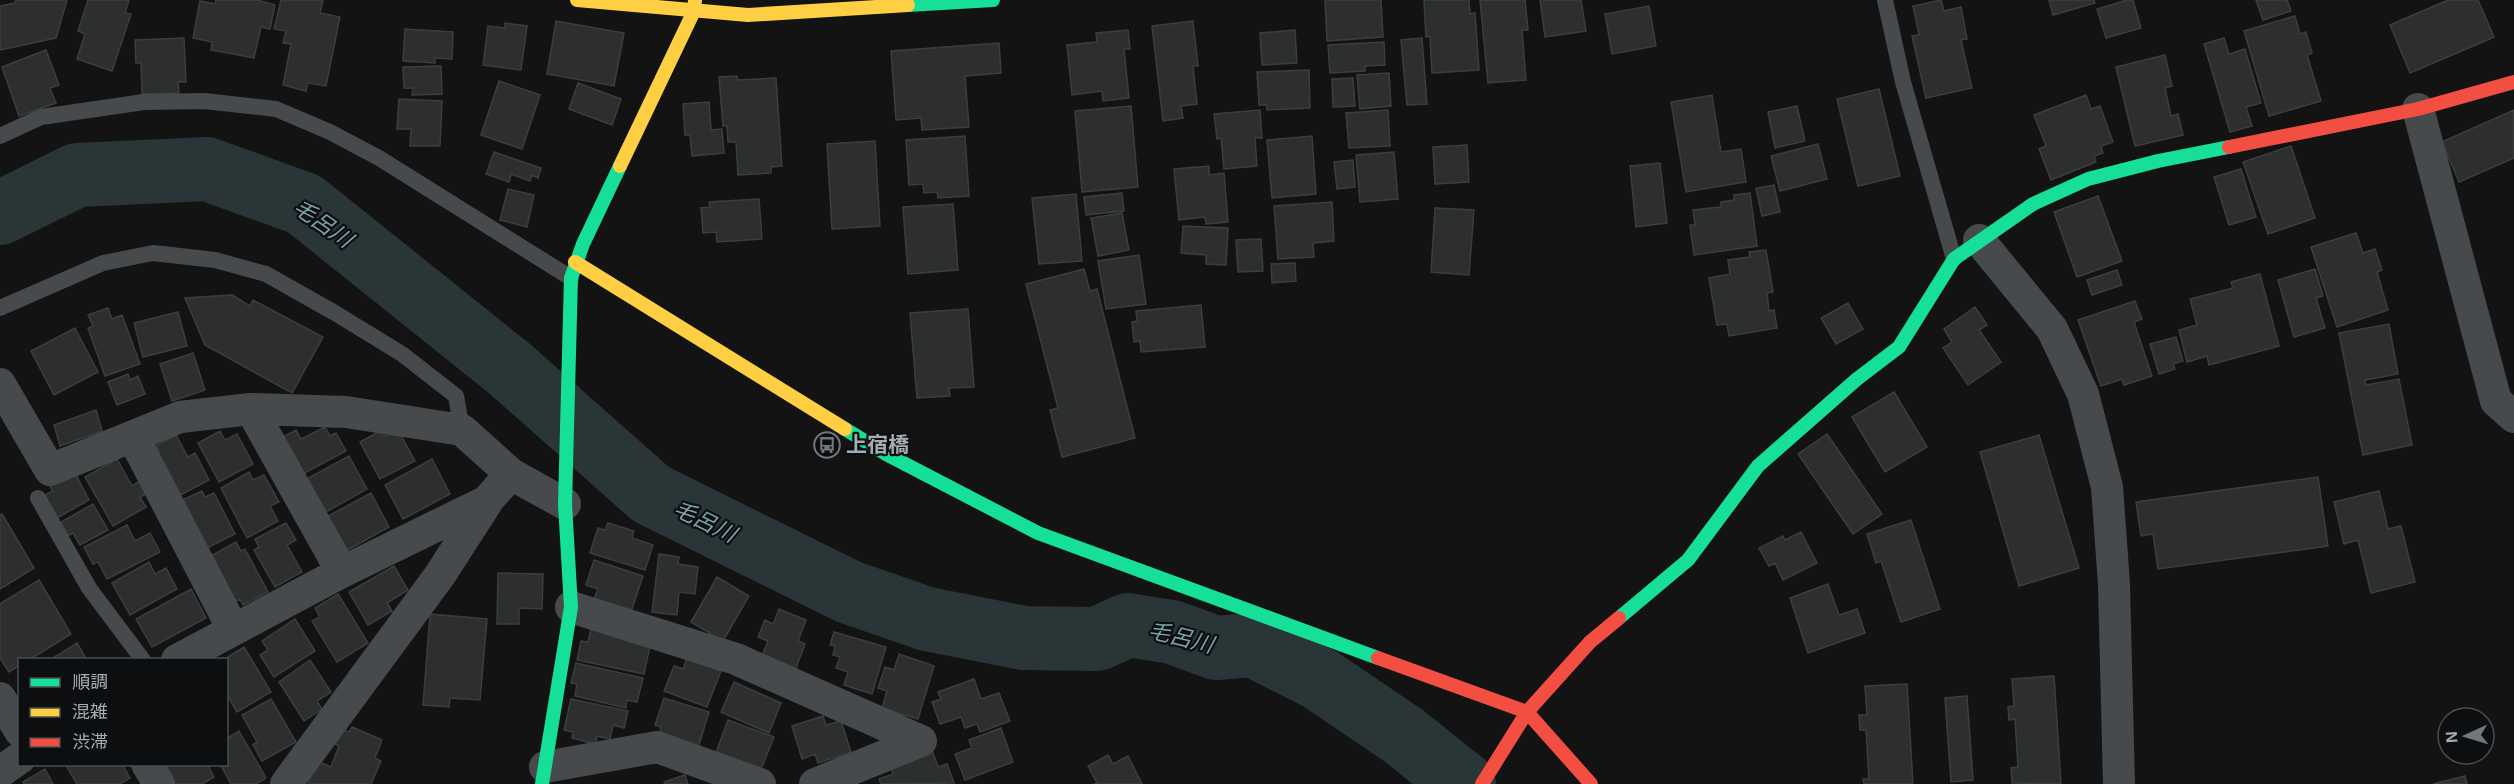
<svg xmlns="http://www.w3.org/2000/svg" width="2514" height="784" viewBox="0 0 2514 784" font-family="Helvetica,'Noto Sans JP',sans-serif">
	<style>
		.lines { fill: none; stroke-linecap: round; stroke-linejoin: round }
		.river { stroke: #2a3538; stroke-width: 64 }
		.building { fill: #2d2e2e; stroke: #3b3e3f; stroke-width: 1.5 }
		.lane { stroke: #474a4c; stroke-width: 16 }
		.street { stroke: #474a4c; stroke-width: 32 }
		.fast { stroke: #16e098; stroke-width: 14 }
		.slow { stroke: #ffcf43; stroke-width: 14 }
		.jam { stroke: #f24e42; stroke-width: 14 }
		.labels { text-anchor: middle; stroke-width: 4.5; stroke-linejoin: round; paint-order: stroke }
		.poi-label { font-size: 21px; font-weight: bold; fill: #a4adb4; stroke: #0d0e0f; text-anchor: start }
		.water-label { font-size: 22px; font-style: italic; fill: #7ba4af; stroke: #0d0e0f }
	</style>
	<rect width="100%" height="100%" fill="#131313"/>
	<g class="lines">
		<path class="river" d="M0,213L77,175L207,169L304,204L510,369L651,494L849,592L927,619L1024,638L1097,639L1128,625L1172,632L1216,648L1253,645L1320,679L1404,736L1464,784"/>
	</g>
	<path class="building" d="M16,0H67L56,38L0,50V6L15,3Z
		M88,0H129L125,13L131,14L112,71L77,59L85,34L78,31Z
		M216,0H257L275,5L270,29L261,27L254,58L211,50L212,42L193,38L200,1L215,4Z
		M281,0H323L320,13L340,17L326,86L308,83L306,91L283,85L291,44L283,43L286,31L274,29Z
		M1325,0H1381L1383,37L1327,41Z
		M1424,0H1469L1470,14L1475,13L1479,70L1432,73L1430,36L1426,37Z
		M1480,0H1525L1528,30H1522L1526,80L1488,83Z
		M1540,0H1581L1586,31L1545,37Z
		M1941,0L1944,11L1961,7L1967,39L1961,40L1972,88L1926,98L1912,36L1919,35L1913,6Z
		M2049,0H2094L2095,3L2053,15Z
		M2127,0H2133L2141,28L2106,38L2097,9Z
		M2256,0H2287L2291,11L2263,20Z
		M2448,0H2478L2494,37L2410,73L2390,25Z
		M1649,6L1656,46L1612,54L1605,14Z
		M2295,16L2300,34L2306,32L2312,53L2307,55L2321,101L2269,116L2244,31Z
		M556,21L624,33L614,86L547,74Z
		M1193,21L1198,66H1193L1197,104L1181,106L1183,118L1163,121L1152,26Z
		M505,23L527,26L521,70L483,65L488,26L505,28Z
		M405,29L453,32L452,59L435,58V63L403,61Z
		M1128,30L1130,49H1124L1129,98L1103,101L1102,91L1072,95L1067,45L1097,42L1096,33Z
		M1295,30L1297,63L1262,65L1260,33Z
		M184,38L186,82H178L179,93L142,94L141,63H136L135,40Z
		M1422,38L1427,104L1407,105L1401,40Z
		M2224,38L2229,54L2245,49L2261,103L2246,107L2252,126L2230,132L2204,44Z
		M1384,42L1385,65L1365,66V71L1330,73L1328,45Z
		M999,43L1001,73L965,76L969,127L922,130L921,118L896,120L891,51Z
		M46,50L59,85L50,88L56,103L19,116L2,67Z
		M2165,55L2172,86L2165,88L2171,116L2178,114L2183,135L2135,146L2116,67Z
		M441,66L442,94L412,95L413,88H404L403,67Z
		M1309,70L1310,108L1267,110V105H1259L1257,72Z
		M1389,73L1391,106L1360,109L1357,75Z
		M737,76L738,80L776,78L782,166L771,167V173L738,175L736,142H728L727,126H723L719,77Z
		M1353,78L1355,106L1333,107L1332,79Z
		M499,81L540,95L522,149L481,135Z
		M578,83L621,99L612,125L569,109Z
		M1879,89L1900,176L1858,186L1837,99Z
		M1712,95L1721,152L1741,149L1746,182L1686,192L1671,102Z
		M2086,95L2091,109L2100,106L2113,142L2101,146L2103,153L2094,156L2096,162L2051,180L2039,149L2046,146L2034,115Z
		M399,99L442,101L440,146H410L411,129H397Z
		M709,102L711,130L722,129L724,153L692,156L690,135H685L683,104Z
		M1131,106L1138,187L1082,192L1075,111Z
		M1797,106L1805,141L1775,148L1768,112Z
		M1260,110L1262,138H1255L1257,166L1224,169L1221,138L1217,139L1214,114Z
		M1388,110L1390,146L1349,148L1346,113Z
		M2514,110V158L2459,182L2442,142Z
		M965,136L969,196L938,198L937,192L924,193L923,184L909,185L906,140Z
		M1312,136L1316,194L1272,198L1267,140Z
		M875,141L880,226L832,229L827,144Z
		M1818,144L1827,179L1780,191L1771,156Z
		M1467,145L1469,182L1435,184L1433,147Z
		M2291,146L2315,218L2268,234L2243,162Z
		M494,152L541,168L538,178L532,175L530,181L511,174L509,182L486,174Z
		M1394,152L1398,199L1360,202L1356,155Z
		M1353,160L1355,187L1337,189L1334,162Z
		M1660,163L1667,223L1636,227L1630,166Z
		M1209,166V175L1224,173L1228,222L1206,224L1205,217L1179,220L1174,169Z
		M2241,169L2256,217L2229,225L2214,177Z
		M1774,185L1780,212L1762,216L1756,188Z
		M508,189L534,195L527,227L500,220Z
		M1122,193L1124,211L1086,215L1084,197Z
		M1750,193L1757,246L1694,255L1690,225H1695L1693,210L1721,207V202L1734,200V195Z
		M1076,194L1082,261L1039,264L1032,198Z
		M2098,196L2122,261L2077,277L2054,212Z
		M759,199L762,239L717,242L716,232L703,233L701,208L710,207L709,202Z
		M1332,202L1334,241L1313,243L1314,257L1278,259L1274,206Z
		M953,204L958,270L908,274L903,207Z
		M1435,208L1474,210L1469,275L1431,272Z
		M1122,213L1129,250L1098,256L1091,218Z
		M1183,226L1228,228L1226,265L1206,264V255L1181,253Z
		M2356,233L2363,253L2375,249L2382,270L2377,272L2388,310L2337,327L2311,247Z
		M1261,239L1263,271L1238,272L1236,240Z
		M1766,250L1773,292L1767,293L1769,311L1774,310L1777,328L1729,336L1727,324L1717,325L1709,278L1730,274L1728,260L1750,257L1749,252Z
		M1139,255L1146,304L1106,309L1098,261Z
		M1295,263L1296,281L1272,283L1271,264Z
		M1084,269L1090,291L1097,289L1135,438L1062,457L1050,410L1058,408L1026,284Z
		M2315,269L2323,296L2316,298L2325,328L2294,337L2278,280Z
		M2117,270L2122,285L2092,295L2087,280Z
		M2260,274L2279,346L2209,365L2207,356L2187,362L2179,330L2197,325L2190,299L2233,288L2231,282Z
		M232,295L250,306L253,300L323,337L292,393L205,345L185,298Z
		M2135,301L2142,319L2134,322L2152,376L2124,385L2122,379L2101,386L2078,320Z
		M1848,303L1863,329L1836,344L1821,318Z
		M1201,305L1205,347L1141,352L1140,341L1134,342L1132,322L1137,321L1136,311Z
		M1975,307L1987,325L1979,330L2001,362L1968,385L1943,348L1952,342L1944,329Z
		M108,308L112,319L122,315L140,364L105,376L88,328L93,326L88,315Z
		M968,309L974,387L949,388L950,396L917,398L910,313Z
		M178,312L187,346L143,357L134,323Z
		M2389,324L2398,374L2365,380L2366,385L2399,379L2412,445L2363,455L2339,333Z
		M75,328L98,372L54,395L31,351Z
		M2176,337L2183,361L2173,364L2175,369L2159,374L2150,344Z
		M193,353L205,390L172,401L160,364Z
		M128,374L130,380L138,376L145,394L117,405L108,382Z
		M1894,392L1927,447L1885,472L1852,417Z
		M96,410L102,431L60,446L54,425Z
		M325,427L330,436L336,433L346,451L299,476L279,439L296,430L301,439Z
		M382,430L385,436L398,430L415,461L380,479L360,442Z
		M220,431L225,440L237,434L253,464L219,482L198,443Z
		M1827,434L1882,514L1853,534L1798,454Z
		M176,435L188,457L195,453L209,480L175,498L151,455L159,451L155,446Z
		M2039,435L2079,568L2019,586L1980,452Z
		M349,456L367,489L326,512L303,481Z
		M117,459L132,486L143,479L150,492L140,497L146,507L113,526L85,477Z
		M432,459L450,494L403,519L385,485Z
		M74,471L89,500L57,518L45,495L53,491L49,485Z
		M249,472L253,480L264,475L279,502L270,506L278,521L247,538L221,488Z
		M2318,477L2328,546L2158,569L2153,534L2141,536L2136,502Z
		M202,491L205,497L214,493L235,534L205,549L180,501Z
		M2379,491L2388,529L2401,526L2415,582L2371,593L2358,540L2344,544L2334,502Z
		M371,493L389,527L346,551L321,520Z
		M93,504L108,530L80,545L73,533L68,536L61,522Z
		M2,514L34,568L0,589V515Z
		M1911,520L1940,609L1901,622L1881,561L1876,563L1867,534Z
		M286,523L296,540L287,545L302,572L275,587L254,550L259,547L255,539Z
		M608,523L634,531L632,538L653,545L645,570L590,553L598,528L605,530Z
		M127,525L135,541L150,533L160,552L107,579L98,562L93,564L84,547Z
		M1801,532L1817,563L1783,580L1775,563L1769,566L1759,548L1783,536L1785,540Z
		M236,542L241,551L245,549L268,592L243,605L240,599L230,604L209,557Z
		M659,554L679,557L678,564L698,567L695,594L679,592L677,615L652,612Z
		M594,560L643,576L631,612L594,599L598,589L586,585Z
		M149,562L155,574L166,568L177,589L130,615L112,583Z
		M394,566L408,590L387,603L392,611L368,625L349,592Z
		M498,573L543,574L542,609L519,608V624H497Z
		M717,577L749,596L723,641L691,622Z
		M39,580L71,634L29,660H20V665L9,672L0,658V604Z
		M1828,584L1839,615L1857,609L1865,633L1808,653L1790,598Z
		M191,589L206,618L152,647L136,619Z
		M338,594L368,643L337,662L312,621L320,617L315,608Z
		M779,609L806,620L798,641L805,644L796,668L762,656L768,641L758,637L765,620L773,624Z
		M430,614L487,619L480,700L450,698L449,707L423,705Z
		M295,619L315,651L274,677L260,655L268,650L262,641Z
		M591,629L651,641L644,674L577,660L581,641L588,642Z
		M834,632L886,647L872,694L844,685L848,672L836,668L840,657L833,655L835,646L830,645Z
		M77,643L87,660H50Z
		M244,647L271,692L237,712L226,693V660H223Z
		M899,654L934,666L918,719L882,708L887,691L878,688L885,667L894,670Z
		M687,658L721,671L707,707L664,691L674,666L683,669Z
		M310,660L331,692L317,701L322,709L304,721L279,682Z
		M576,663L643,678L637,702L627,700L626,708L575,696L577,684L571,683Z
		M2054,676L2061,784L2012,783L2011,768L2018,767L2015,719L2009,720L2008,707L2014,706L2012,679Z
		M974,679L981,699L999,693L1010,721L980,732L977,724L965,728L961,717L940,724L932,702L941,699L938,692Z
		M734,682L781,703L769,733L721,712Z
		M1907,684L1913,784H1864L1863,779H1869L1866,730H1860L1859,715H1867L1865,686Z
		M1967,696L1973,780L1951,782L1945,698Z
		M664,698L709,712L698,748L659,736L661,727L655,725Z
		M271,699L296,742L262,761L253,745L257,742L242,715Z
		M571,699L628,711L624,728L613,725L610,739L597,736L595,744L572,738L573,732L564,730Z
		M823,716L826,725L841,721L851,752L818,763L815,754L802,759L792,726Z
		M728,720L774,737L760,772L715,755Z
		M352,727L382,740L375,758L381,761L371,784H308L317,761L331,767L339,746L335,744L341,729L349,732Z
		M1001,728L1013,762L965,780L955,754L972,748L969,740Z
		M239,731L266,778L256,784H231L220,764H226V739Z
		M932,750L938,767L947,764L954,783L881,784L879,779L893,774L890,765Z
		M1108,755L1113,764L1128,756L1142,784H1094L1097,783L1088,766Z
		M65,764H122L130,778L120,784H77Z
		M159,764H207L214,777L202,784H171Z
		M45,769L53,784H24L23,782Z
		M685,775L688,784H665L664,782Z
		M2465,776L2467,784H2433Z"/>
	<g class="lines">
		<path class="lane" d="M1885,0L1903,82L1954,259
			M0,136L41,117L144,102L204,101L276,109L330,132L379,158L571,278
			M0,308L103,263L153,253L215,260L266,274L335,313L402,354L456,396L462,430
			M38,498L89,588L143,660"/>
		<path class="street" d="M2418,109L2496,401L2514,417
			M1979,240L2052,329L2083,394L2107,487L2114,584L2119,784
			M0,384L50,470L180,417L251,409L346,412L462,430L511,474L565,504
			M251,409L342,572
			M133,437L233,629
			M571,607L736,659L921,741L815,784
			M177,660L342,572L487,501L511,474
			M0,698L20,731
			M147,764L159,784
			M545,767L657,747L760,784
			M0,772L20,758
			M286,784L440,575L487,502"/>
		<path class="fast" d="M908,5L993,0
			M845,429L886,454L1038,533L1378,658
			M1619,618L1688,560L1758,466L1857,379L1899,347L1954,259L2033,204L2088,179L2158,161L2229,147
			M542,784L571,607L565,504L571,278L583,244L620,166"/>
		<path class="slow" d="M577,0L748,15L908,5
			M620,166L694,11L695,0
			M575,262L845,429"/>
		<path class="jam" d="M2229,147L2418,109L2514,82
			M1378,658L1527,712L1591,784
			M1482,784L1527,712L1590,642L1619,618"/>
	</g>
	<defs>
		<g id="bus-ring" transform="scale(1.35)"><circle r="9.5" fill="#0d0e0f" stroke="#71777c" stroke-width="1.5"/><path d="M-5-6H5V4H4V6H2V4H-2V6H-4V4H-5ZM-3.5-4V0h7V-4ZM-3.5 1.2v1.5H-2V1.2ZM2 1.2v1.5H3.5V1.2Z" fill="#71777c"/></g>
	</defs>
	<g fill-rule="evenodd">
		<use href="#bus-ring" x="827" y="445"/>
	</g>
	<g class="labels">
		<g class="poi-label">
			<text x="846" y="452">上宿橋</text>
		</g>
		<g class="water-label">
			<text transform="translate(323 223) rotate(35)" y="8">毛呂川</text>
			<text transform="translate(705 521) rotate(26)" y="8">毛呂川</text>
			<text transform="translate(1181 637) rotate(14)" y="8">毛呂川</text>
		</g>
	</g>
	<rect x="18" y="658" width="210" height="108" fill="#0d0e0f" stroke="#494e51" stroke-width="1.5"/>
	<rect x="30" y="678" width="30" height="9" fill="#16e098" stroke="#494e51" stroke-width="1.5"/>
	<text x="72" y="688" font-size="18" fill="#a4adb4">順調</text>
	<rect x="30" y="708" width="30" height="9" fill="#ffcf43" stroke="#494e51" stroke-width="1.5"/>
	<text x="72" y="718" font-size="18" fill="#a4adb4">混雑</text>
	<rect x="30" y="738" width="30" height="9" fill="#f24e42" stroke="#494e51" stroke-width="1.5"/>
	<text x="72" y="748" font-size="18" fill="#a4adb4">渋滞</text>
	<g transform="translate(2466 736) rotate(266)"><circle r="28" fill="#0d0e0f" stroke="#494e51" stroke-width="1.5"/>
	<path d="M0-4.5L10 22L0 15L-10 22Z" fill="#71777c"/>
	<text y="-9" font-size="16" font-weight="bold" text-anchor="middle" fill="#a4adb4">N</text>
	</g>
</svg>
